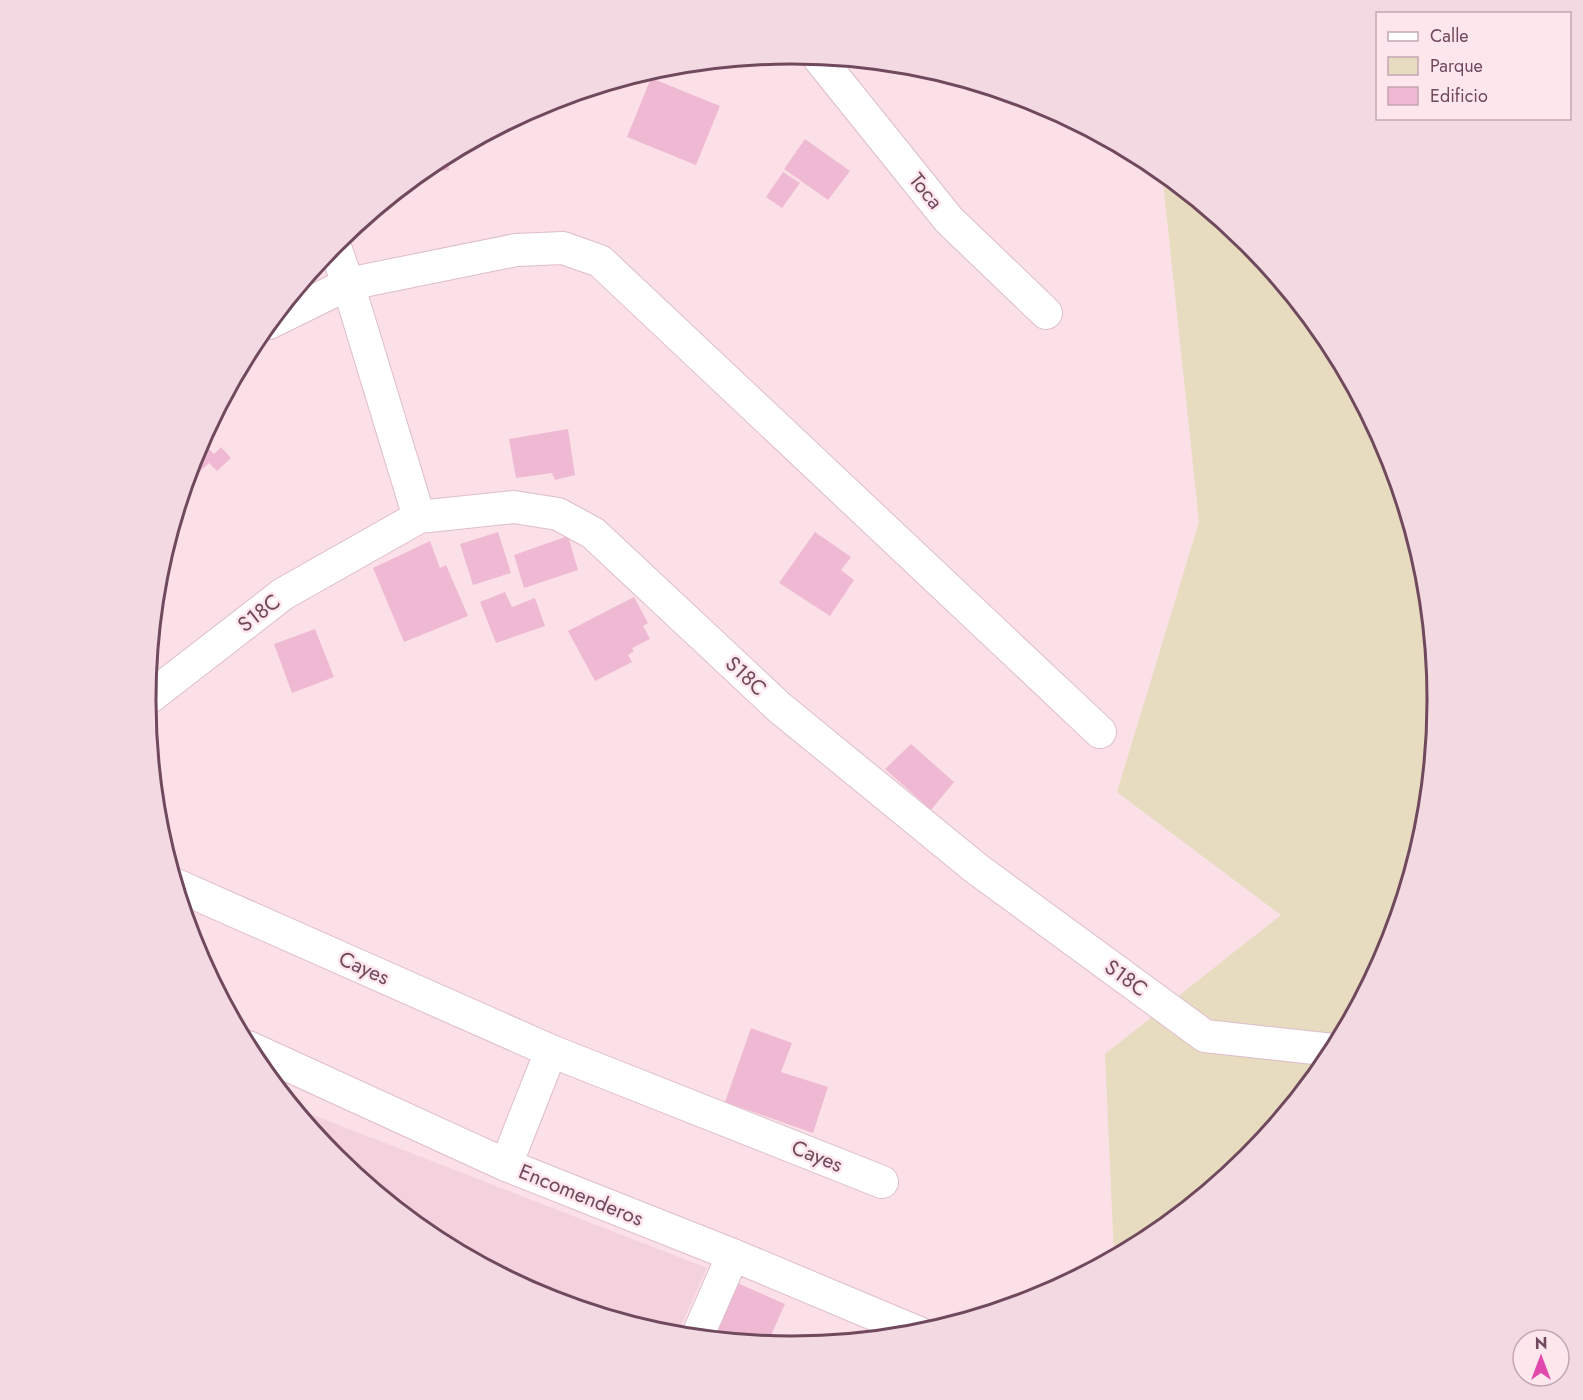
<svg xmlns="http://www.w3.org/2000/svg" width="1583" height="1400" viewBox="0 0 1583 1400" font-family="Jost,sans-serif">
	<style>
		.residential { fill: #f4d2dd }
		.green { fill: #e7dcc0 }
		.building { fill: #efb9d3 }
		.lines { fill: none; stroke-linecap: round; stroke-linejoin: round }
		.street-casing { stroke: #debdcb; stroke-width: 34 }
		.street { stroke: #fff; stroke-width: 32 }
		.labels { text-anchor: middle; stroke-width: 5; stroke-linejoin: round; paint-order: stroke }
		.street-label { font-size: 21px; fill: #70495d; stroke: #fee6ed }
		.rim { fill: none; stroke: #70495d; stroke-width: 3 }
	</style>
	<rect width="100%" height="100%" fill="#fbe0e7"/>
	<path class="residential" d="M313,1115L707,1268L677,1335L665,1334L544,1297L432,1237L334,1157L307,1124Z"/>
	<path class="green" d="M1162,172L1249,243L1329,341L1388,453L1425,574L1437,700L1425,826L1388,948L1328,1059L1248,1157L1150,1237L1114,1256L1105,1054L1281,915L1117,792L1199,522Z"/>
	<path class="building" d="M651,78L720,106L696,165L627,137Z
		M805,139L850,171L828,200L784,169Z
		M448,155L449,170L422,172L433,163Z
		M783,172L800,183L782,208L766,197Z
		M568,429L575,475L555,480L552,473L516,478L509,439Z
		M201,441L214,454L221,447L231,458L217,471L209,463L185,485Z
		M498,532L511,573L473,585L460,544Z
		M815,532L851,557L841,570L854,580L830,616L779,583Z
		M568,536L578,570L524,588L514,555Z
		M430,541L440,568L446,565L468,616L404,642L373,568Z
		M505,592L512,607L535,598L545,626L496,643L480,602Z
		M634,597L648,623L643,626L650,639L632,648L634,651L628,655L632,662L595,681L568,631Z
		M315,629L334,677L292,693L274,644Z
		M911,744L954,782L931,810L885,769Z
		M751,1028L792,1043L781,1072L828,1087L813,1133L725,1102Z
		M735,1282L785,1304L767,1344L738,1341L714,1330Z"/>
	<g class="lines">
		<g class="street-casing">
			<path id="street" d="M818,57L949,220L1046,313
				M334,244L348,284L419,517
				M269,323L348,284L516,250L563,248L600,261L1100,732
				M150,697L283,594L419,517L514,507L558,514L593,533L780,708L977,869L1205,1036L1333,1050
				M176,885L551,1051L882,1182
				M248,1047L506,1165L733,1255L919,1333
				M506,1165L551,1051
				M697,1337L733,1255"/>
		</g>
		<use href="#street" class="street"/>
	</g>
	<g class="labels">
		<g class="street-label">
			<text transform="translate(926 191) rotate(51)" y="7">Toca</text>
			<text transform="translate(259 613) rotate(-38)" y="7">S18C</text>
			<text transform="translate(746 676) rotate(43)" y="7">S18C</text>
			<text transform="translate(364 968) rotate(24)" y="7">Cayes</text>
			<text transform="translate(1126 978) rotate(36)" y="7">S18C</text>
			<text transform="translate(817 1156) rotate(22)" y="7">Cayes</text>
			<text transform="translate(581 1195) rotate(22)" y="7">Encomenderos</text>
		</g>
	</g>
	<path d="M0 0H1583V1400H0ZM791 64H792A635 635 0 0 1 1427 699V701A635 635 0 0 1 792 1336H791A635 635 0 0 1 156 701V699A635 635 0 0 1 791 64Z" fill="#f3d9e1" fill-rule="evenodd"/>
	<path class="rim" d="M791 64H792A635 635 0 0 1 1427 699V701A635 635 0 0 1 792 1336H791A635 635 0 0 1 156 701V699A635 635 0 0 1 791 64Z"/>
	<rect x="1376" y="12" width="195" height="108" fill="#fee6ed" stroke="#c5a7b3" stroke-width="1.5"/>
	<rect x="1388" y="32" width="30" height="9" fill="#ffffff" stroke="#c5a7b3" stroke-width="1.5"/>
	<text x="1430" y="42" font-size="18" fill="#70495d">Calle</text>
	<rect x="1388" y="57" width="30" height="18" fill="#e7dcc0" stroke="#c5a7b3" stroke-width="1.5"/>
	<text x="1430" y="72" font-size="18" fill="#70495d">Parque</text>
	<rect x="1388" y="87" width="30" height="18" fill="#efb9d3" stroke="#c5a7b3" stroke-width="1.5"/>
	<text x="1430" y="102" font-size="18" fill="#70495d">Edificio</text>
	<g transform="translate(1541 1358)"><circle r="28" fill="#fee6ed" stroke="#c5a7b3" stroke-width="1.5"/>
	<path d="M0-4.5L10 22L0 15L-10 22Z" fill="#e149ac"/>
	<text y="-9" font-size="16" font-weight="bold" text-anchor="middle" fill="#70495d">N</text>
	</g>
</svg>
